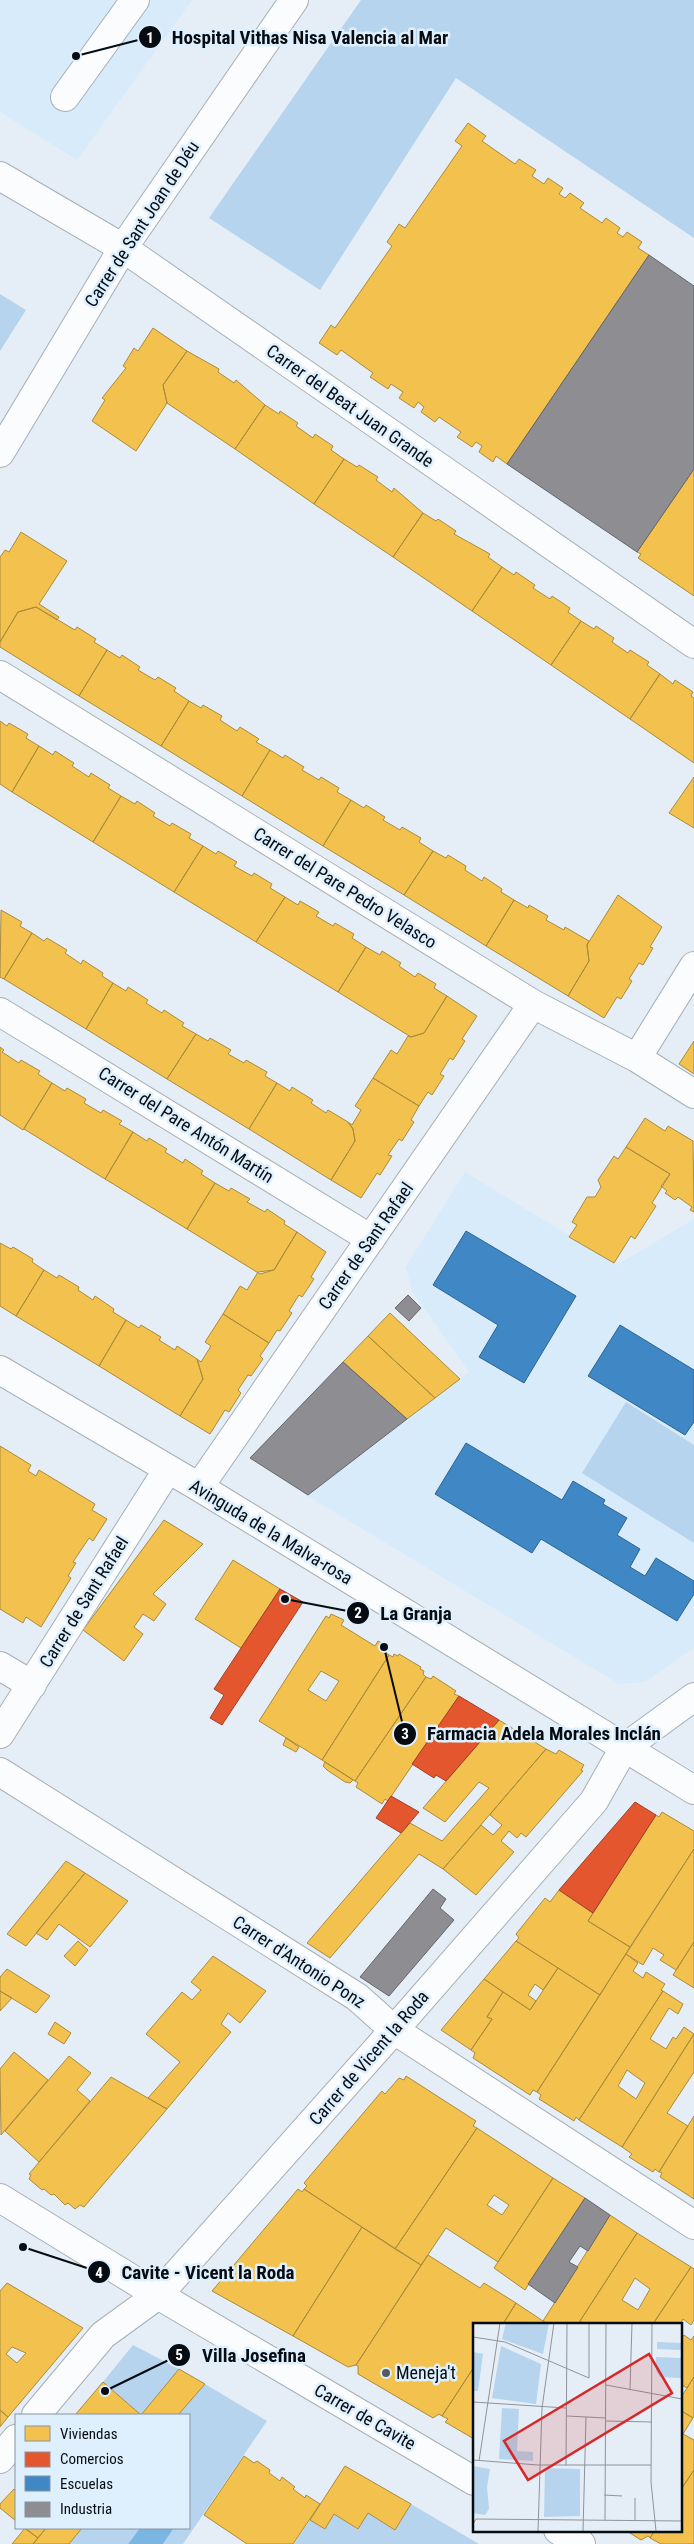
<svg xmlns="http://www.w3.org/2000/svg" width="694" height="2544" viewBox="0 0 694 2544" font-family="'Roboto Condensed',sans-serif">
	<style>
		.built { fill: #d7ebfb }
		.green { fill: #b6d4ed }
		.water { fill: #7bb6e2 }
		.homes { fill: #f2c14e; stroke: #ab8b3c; fill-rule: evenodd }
		.shops { fill: #e4572e; stroke: #a14026 }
		.schools { fill: #3f88c5; stroke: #2e638f }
		.industry { fill: #8d8d92; stroke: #64666c }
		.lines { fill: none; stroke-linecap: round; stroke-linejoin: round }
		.minor-casing { stroke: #a7afb6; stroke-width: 30 }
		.minor { stroke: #fbfcfe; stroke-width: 28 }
		.poi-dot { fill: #545b62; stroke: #deeffd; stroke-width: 2 }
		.labels { text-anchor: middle; stroke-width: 5; stroke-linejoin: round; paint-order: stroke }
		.street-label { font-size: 18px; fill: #060c12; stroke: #deeffd }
		.poi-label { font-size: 18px; fill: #060c12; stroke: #deeffd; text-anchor: start }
		.inset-road { fill: none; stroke: #8c949b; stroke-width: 1 }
		.view { fill: #d62828; fill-opacity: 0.15; stroke: #d62828; stroke-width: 2.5 }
		.inset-edge { fill: none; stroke: #060c12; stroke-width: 2.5 }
		.leader { fill: none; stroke: #060c12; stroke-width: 2 }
		.callout-dot { fill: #060c12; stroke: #deeffd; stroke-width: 2 }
		.mark-label { font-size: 15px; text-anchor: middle; font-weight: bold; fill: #fff }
		.callout-label { font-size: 19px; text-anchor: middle; font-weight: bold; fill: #060c12; stroke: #deeffd; stroke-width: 5; stroke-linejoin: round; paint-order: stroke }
	</style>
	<rect width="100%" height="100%" fill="#e5eef6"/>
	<path class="built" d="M0,0H192L77,160L0,112Z
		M465,1172L617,1265L694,1219V1648L645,1682L619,1684L308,1496L469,1372L412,1291L407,1270L405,1268Z"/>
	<path class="green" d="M361,0H694V238L456,78L320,290L209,218Z
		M0,294L26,310L0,351Z
		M626,1402L694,1445V1543L582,1473Z
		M133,2345L179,2369L141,2415L103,2382Z
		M205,2384L267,2421L183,2544H163L174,2528H189V2415H178Z
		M411,2504L479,2544H294L310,2520L325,2529L334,2514L357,2529L368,2513L395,2530Z
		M82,2528H140L128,2544H69Z"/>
	<path class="water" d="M140,2528H174L163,2544H128Z"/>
	<path class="homes" d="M468,123L486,136L482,141L515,164L519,159L536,170L532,176L544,184L548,178L563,188L559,194L565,198L570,193L584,203L580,208L602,223L606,218L620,228L617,233L623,237L627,232L642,242L638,248L649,255L507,464L496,456L493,462L479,452L482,446L476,442L472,447L457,437L461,432L439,417L435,422L421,412L424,407L418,402L414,408L399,398L403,392L391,384L388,389L370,377L373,373L341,350L337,355L319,343L331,325L335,328L392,246L387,242L399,224L405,228L462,146L455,141Z
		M153,328L187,351L163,385L167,403L136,451L92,421L105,400L102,398L126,368L123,366L134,348L138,351Z
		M187,351L219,369L218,372L234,383L236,380L265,405L235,449L167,403L163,385Z
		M265,405L279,414L280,411L298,423L296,426L313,438L315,434L333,446L331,450L344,459L314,504L235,449Z
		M344,459L357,467L359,465L378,477L376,480L392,492L394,488L423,513L393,557L314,504Z
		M694,469V596L638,558L641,554L637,552Z
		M423,513L436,521L438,519L456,531L454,534L490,554L488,557L502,567L472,611L393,557Z
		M21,532L67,561L39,604L59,617L57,620L36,607L18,612L0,642V557L5,550L9,552Z
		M502,567L514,575L516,572L535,585L533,588L550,599L552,596L570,608L568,612L581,621L551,665L472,611Z
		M36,607L75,630L77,627L96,639L94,642L107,650L79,696L0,647V642L18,612Z
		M581,621L594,629L596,626L614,638L612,642L628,653L630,650L649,662L647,665L660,674L630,719L551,665Z
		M107,650L120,658L122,655L140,667L138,670L155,680L158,677L176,688L174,691L189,701L161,746L79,696Z
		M660,674L673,684L675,680L693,692L691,696L694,698V763L630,719Z
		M189,701L201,708L203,705L222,716L220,720L237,731L240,727L259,739L256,742L270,750L242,796L161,746Z
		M0,721L7,726L9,723L28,734L26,738L39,746L12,792L0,784Z
		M39,746L53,755L55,751L74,763L72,766L89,777L91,773L110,785L108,788L121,796L93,842L12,792Z
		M270,750L283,758L285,755L304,767L302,770L319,780L321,777L339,788L337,792L351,800L323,846L242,796Z
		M694,777V828L669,813Z
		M121,796L135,804L137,801L155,813L153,816L170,826L172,823L191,834L189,838L203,846L174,892L93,842Z
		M351,800L364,808L366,805L385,817L383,820L400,830L402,827L421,838L419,842L433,851L404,895L323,846Z
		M203,846L216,854L218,851L237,862L234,866L252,876L254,873L272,884L270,888L285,897L256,942L174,892Z
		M433,851L446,858L448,855L466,866L465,870L482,881L484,877L502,889L501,892L514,900L486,946L404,895Z
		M618,895L662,927L650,947L653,948L643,965L639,963L629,979L632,981L621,999L617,997L604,1018L568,996L589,961L587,945Z
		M285,897L298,905L300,901L319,912L316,916L333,926L335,923L354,934L352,938L366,947L338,992L256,942Z
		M514,900L528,908L529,905L548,916L546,920L564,930L565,927L589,941L587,945L589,961L568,996L486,946Z
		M1,910L22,922L20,926L32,933L4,979L0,977Z
		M32,933L44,941L47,938L67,950L65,953L81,964L83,960L103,973L102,976L113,983L86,1029L4,979Z
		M366,947L380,955L382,951L401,963L399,966L415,977L418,973L436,984L434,988L447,996L424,1033L411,1037L338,992Z
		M113,983L126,991L128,987L148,1000L146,1003L162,1013L164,1010L184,1023L182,1026L196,1034L167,1079L86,1029Z
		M447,996L477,1016L462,1039L465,1041L453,1060L450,1058L440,1074L444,1076L432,1095L428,1092L419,1106L373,1078L391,1050L397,1054L408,1036L411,1037L424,1033Z
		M196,1034L208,1041L210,1038L231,1050L228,1054L244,1063L246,1060L267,1072L265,1076L277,1083L249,1129L167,1079Z
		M694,1041V1074L679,1064Z
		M0,1047L4,1050L2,1052L19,1063L21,1060L40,1071L38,1074L52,1083L23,1130L0,1115Z
		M373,1078L419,1106L411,1120L414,1122L402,1141L399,1139L388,1155L392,1156L380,1175L377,1173L361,1198L331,1180L355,1141L353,1129L348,1122L352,1125L361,1110L355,1106Z
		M52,1083L65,1091L67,1088L86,1099L84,1103L101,1113L103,1110L122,1121L119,1124L133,1132L105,1179L24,1129Z
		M277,1083L290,1091L292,1087L313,1100L311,1103L326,1113L328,1110L348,1122L353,1129L355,1141L331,1180L249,1129Z
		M645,1118L665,1131L668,1126L693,1141L694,1212L690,1210L692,1207L678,1197L675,1200L665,1193L667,1191L661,1186L670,1174L626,1147Z
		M133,1132L147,1141L149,1138L167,1149L165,1152L183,1163L185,1159L203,1171L201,1174L215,1183L187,1229L105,1179Z
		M626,1147L670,1174L652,1203L656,1206L635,1239L631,1236L614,1263L569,1237L577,1225L572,1222L587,1197H595L601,1187L598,1180L614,1156L618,1159Z
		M215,1183L229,1191L231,1188L250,1199L247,1202L265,1212L267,1209L285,1221L284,1224L297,1232L274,1270L260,1274L187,1229Z
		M297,1232L326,1252L311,1277L314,1279L302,1297L299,1295L289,1311L292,1313L280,1331L277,1330L269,1343L223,1314L240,1286L247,1290L258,1272L274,1270Z
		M0,1243L11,1249L13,1247L33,1259L32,1262L44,1270L16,1316L0,1306Z
		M44,1270L57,1278L59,1275L79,1287L78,1290L93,1300L95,1296L114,1309L113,1312L126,1320L99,1366L16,1316Z
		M390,1313L460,1379L435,1398L368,1336Z
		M223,1314L269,1343L260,1356L263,1359L251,1376L248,1375L238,1390L241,1393L229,1412L225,1410L210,1434L180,1416L203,1379L197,1359L201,1362L211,1346L205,1342Z
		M126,1320L139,1328L141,1325L161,1337L159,1340L175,1350L177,1346L197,1359L203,1379L180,1416L99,1366Z
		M368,1336L435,1398L407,1419L343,1362Z
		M0,1446L31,1465L28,1471L36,1476L39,1470L95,1504L92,1510L107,1519L93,1541L89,1538L73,1562L76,1563L68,1576L71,1578L41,1627L26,1617L23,1623L0,1609Z
		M164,1520L203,1544L153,1594L166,1604L154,1621L143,1614L134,1627L143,1634L124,1661L83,1630Z
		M233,1560L280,1589L241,1648L195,1619Z
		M331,1614L344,1620L341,1625L375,1646L378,1641L387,1646L386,1653L389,1655L322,1760L259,1721L326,1616L329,1618ZM321,1671L339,1681L326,1701L308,1690Z
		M394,1654L398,1656L399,1654L421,1667L420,1669L424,1671L423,1674L426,1677L355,1781L322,1760L389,1655L393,1657Z
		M433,1676L456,1691L454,1694L459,1696L388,1801L385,1799L382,1804L356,1787L358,1783L355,1781L426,1677L431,1679Z
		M499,1720L546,1749L443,1869L419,1854L330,1958L307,1943L410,1823L442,1841L489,1788L479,1782L445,1822L423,1808Z
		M286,1738L299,1747L296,1752L283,1745Z
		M546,1749L556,1754L559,1750L584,1765L581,1770L583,1771L526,1837L521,1833L517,1838L509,1831L501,1841L514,1852L476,1895L443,1869L481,1825L493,1835L502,1825L490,1815L492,1812Z
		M325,1762L353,1780L350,1783L345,1782L327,1770L323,1766Z
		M662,1812L694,1831V1849L630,1947L588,1921L656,1815L659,1817Z
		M694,1849V1942L676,1970L660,1960L664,1955L653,1948L643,1965L626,1954Z
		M66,1861L85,1873L26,1946L7,1934Z
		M85,1873L128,1901L90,1947L59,1924L47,1940L36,1933Z
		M559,1890L593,1913L588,1921L630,1947L600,1995L516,1941L519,1938L516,1934L545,1898L550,1902Z
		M78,1941L88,1950L75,1966L64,1956Z
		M516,1941L558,1968L543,1990L535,1984L528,1995L536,2001L530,2010L484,1979Z
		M694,1942V1988L673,1975Z
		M626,1954L638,1963L633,1971L643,1978L646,1972L665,1984L661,1990L663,1991L579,2120L576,2117L574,2121L539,2099L541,2095L537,2092Z
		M213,1956L266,1991L240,2023L228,2013L221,2024L231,2032L167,2109L148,2098L180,2062L146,2034L182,1992L192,2000L201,1990L191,1982Z
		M558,1968L600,1995L537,2092L533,2090L530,2095L473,2058L475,2053L471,2050L492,2019L487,2017L503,1992L530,2010Z
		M7,1969L50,1996L36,2013L0,1991V1977Z
		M484,1979L503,1992L487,2017L492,2019L471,2050L441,2030Z
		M0,1991L12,1998L0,2011Z
		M663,1991L683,2004L678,2014L669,2008L650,2039L666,2049L673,2037L676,2039L684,2027L694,2034L622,2147L579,2120ZM627,2070L645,2083L636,2099L618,2086Z
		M55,2022L71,2033L64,2044L48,2034Z
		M694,2034V2072L667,2113L688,2126L659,2172L655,2169L653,2172L629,2157L632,2154L622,2147Z
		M14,2052L48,2080L1,2135L0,2069Z
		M69,2056L91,2073L77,2090L90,2101L39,2162L5,2131Z
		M406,2076L476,2121L473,2126L477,2128L395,2249L304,2189L307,2186L304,2183L382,2091L385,2094L399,2078L404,2080Z
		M111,2077L167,2109L84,2207L80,2205L75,2209L68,2203L65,2205L54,2194L51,2195L44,2189L42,2190L29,2179L31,2175L29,2174Z
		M694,2116V2199L660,2177L662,2173L659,2172Z
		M477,2128L553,2178L498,2262L446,2228L421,2265L395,2249ZM494,2195L509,2205L502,2215L487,2205Z
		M553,2178L585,2198L525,2290L494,2268Z
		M298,2189L302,2192L304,2189L362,2227L293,2336L212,2291Z
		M610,2215L637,2233L578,2324H548L543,2321Z
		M362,2227L421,2265L356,2365L348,2367L293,2336Z
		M637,2233L691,2267L653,2324H585L580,2321ZM635,2278L650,2289L638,2310L622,2300Z
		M428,2255L480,2288L484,2283L516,2303L503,2324H474V2367L442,2416L439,2414L433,2418L358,2374V2366L356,2365Z
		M691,2267L694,2269V2320L691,2325L683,2319L680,2324H653Z
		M7,2283L83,2328L8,2417L0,2410V2291ZM12,2347L26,2353L17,2363L6,2354Z
		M516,2303L543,2321L548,2324H503Z
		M684,2335L691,2340L694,2336V2377L687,2388L680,2384V2341Z
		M474,2367V2439L445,2422L448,2419L442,2416Z
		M179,2369L205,2384L178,2415H141Z
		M694,2377V2416L693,2418L680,2410V2399Z
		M103,2382L141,2415H75Z
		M0,2410L8,2417L0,2427Z
		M680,2410L693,2418L683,2434L694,2440V2470L680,2491Z
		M244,2456L254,2463L257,2461L270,2470L269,2473L280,2481L282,2477L295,2487L293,2489L305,2498L306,2495L320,2504L293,2544H247L204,2515Z
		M345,2466L411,2504L395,2530L368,2513L358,2529L334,2514L325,2529L310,2520Z
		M694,2470V2544H661L650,2538L655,2530H680V2491Z
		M14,2489L16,2491V2521L0,2508V2504Z
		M24,2528H46L38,2538Z
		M25,2528L38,2538L33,2544H12Z
		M46,2528H82L69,2544H33Z
		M625,2530H655L650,2538L648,2536L641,2540Z"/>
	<path class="shops" d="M280,1589L303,1602L222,1725L210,1718L224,1695L214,1689Z
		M459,1696L499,1720L446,1781L436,1775L434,1778L412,1764Z
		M391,1796L419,1812L401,1833L376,1818Z
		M635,1802L656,1815L593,1913L559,1890Z"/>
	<path class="schools" d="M466,1231L576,1296L524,1383L479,1357L498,1325L433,1285Z
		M620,1325L694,1370V1422L685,1435L588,1376Z
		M466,1443L562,1500L573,1481L605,1500L603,1504L627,1518L617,1535L640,1549L630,1567L645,1576L656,1558L694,1581V1594L677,1621L541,1539L532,1553L435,1494Z"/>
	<path class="industry" d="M649,255L694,286V469L637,552L507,464Z
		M408,1295L421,1308L409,1321L395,1308Z
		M343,1362L407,1419L308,1495L250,1458Z
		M433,1889L446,1899L440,1908L454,1920L389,1996L360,1977Z
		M585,2198L610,2215L588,2251L580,2246L569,2262L578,2267L555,2303L528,2284Z"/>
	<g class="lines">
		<g class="minor-casing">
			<path id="minor" d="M65,97L135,0
				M0,176L123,248L694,644
				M0,453L123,248L294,0
				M0,675L533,1004L637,1058L694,1094
				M0,1012L371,1239
				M637,1058L694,966
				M0,1370L199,1487L694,1790
				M199,1487L533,1004
				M0,1666L32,1685
				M0,1734L168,1469
				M0,1772L357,1997L394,2030L694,2225
				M0,2198L158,2295L474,2481
				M36,2415L103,2335L158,2295L394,2030L594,1801L624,1748L694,1697
				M0,2459L16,2439
				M558,2530L581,2544"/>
		</g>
		<use href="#minor" class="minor"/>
	</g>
	<circle class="poi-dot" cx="386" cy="2373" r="5"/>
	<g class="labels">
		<g class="street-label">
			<text transform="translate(142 224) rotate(-57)" y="6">Carrer de Sant Joan de Déu</text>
			<text transform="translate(350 406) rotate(35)" y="6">Carrer del Beat Juan Grande</text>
			<text transform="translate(345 888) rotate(32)" y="6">Carrer del Pare Pedro Velasco</text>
			<text transform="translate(186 1125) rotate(32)" y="6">Carrer del Pare Antón Martín</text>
			<text transform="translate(366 1246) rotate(-55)" y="6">Carrer de Sant Rafael</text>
			<text transform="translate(271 1532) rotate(31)" y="6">Avinguda de la Malva-rosa</text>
			<text transform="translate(84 1602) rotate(-58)" y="6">Carrer de Sant Rafael</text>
			<text transform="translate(299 1962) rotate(33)" y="6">Carrer d'Antonio Ponz</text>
			<text transform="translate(369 2058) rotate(-49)" y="6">Carrer de Vicent la Roda</text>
			<text transform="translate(365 2417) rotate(30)" y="6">Carrer de Cavite</text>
		</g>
		<g class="poi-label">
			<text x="396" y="2379">Meneja't</text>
		</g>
	</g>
	<g transform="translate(473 2323)">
		<rect width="209" height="209" fill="#e5eef6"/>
		<path d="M33,0H76L70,31L29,16ZM184,19L209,20V27L184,26ZM28,23L68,41L63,81L19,75ZM0,29L10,31L5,68H0ZM183,34L209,35V55L187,54L183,48ZM29,85L46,86L44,128L60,129V138L26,136ZM0,143L17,146L14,164L16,186L12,192L0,190ZM72,145L107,146V193L71,194Z" fill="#b6d4ed"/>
		<path class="inset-road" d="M179,0L178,159L183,208M0,14L32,19L116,55V0M133,62L209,76M157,66L159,0M0,79L93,85M94,93L133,95M133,98L179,99M0,137L65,142H178M6,138L27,0M93,142L94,0M131,172L149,173M132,197L133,0M162,198V175M0,201L3,196L209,198M65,208L69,85L81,0M110,208L113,94"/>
		<path class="view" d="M176,31L199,70L55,157L31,118Z"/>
		<rect width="209" height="209" class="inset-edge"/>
	</g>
	<path class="leader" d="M76 56L150 37M285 1599L358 1613M384 1647L405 1734M23 2247L99 2272M105 2391L179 2355"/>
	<g class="callout-dot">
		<circle cx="76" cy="56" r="5"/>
		<circle cx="285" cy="1599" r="5"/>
		<circle cx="384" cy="1647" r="5"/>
		<circle cx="23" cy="2247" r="5"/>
		<circle cx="105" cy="2391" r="5"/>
		<circle cx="150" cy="37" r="12"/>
		<circle cx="358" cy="1613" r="12"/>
		<circle cx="405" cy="1734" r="12"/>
		<circle cx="99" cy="2272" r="12"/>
		<circle cx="179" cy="2355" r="12"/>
	</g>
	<g class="mark-label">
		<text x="150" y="43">1</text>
		<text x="358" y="1618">2</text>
		<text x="405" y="1739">3</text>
		<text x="99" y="2278">4</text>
		<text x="179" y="2360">5</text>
	</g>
	<g class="callout-label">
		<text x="310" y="44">Hospital Vithas Nisa Valencia al Mar</text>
		<text x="416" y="1620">La Granja</text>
		<text x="544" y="1740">Farmacia Adela Morales Inclán</text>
		<text x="208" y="2279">Cavite - Vicent la Roda</text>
		<text x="254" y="2362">Villa Josefina</text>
	</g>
	<rect x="15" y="2414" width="175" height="115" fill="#deeffd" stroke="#88949f"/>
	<rect x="25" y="2426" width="25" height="15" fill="#f2c14e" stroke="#88949f"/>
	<text x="60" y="2439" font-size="15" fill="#060c12">Viviendas</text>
	<rect x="25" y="2452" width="25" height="15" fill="#e4572e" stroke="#88949f"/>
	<text x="60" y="2464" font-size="15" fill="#060c12">Comercios</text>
	<rect x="25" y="2476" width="25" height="15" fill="#3f88c5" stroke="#88949f"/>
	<text x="60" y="2489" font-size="15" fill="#060c12">Escuelas</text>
	<rect x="25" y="2502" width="25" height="15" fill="#8d8d92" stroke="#88949f"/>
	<text x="60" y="2514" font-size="15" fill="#060c12">Industria</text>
</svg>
